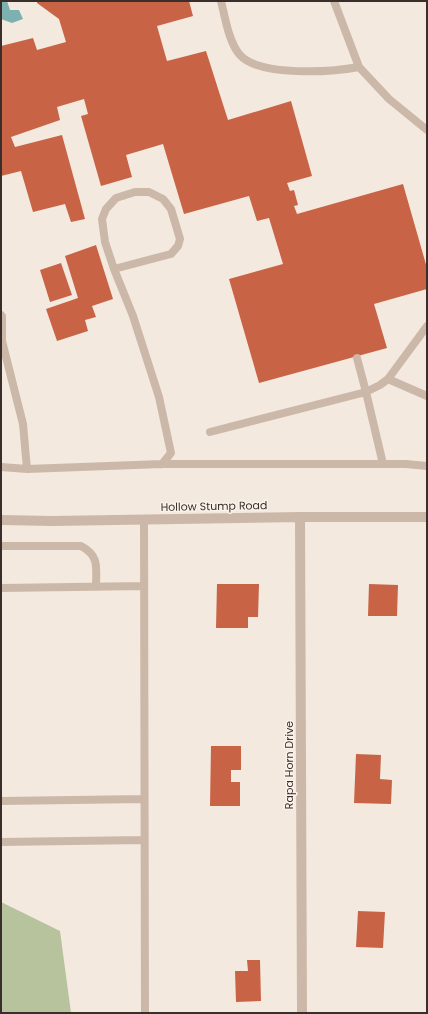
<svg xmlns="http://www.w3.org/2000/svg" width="428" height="1014" viewBox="0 0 428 1014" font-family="Poppins,sans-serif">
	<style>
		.green { fill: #b7c39d }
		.water { fill: #7cb0b1 }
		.building { fill: #c96346 }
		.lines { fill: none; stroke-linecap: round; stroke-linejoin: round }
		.service { stroke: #ccb8a9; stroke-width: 8 }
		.minor { stroke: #ccb8a9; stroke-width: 10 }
		.labels { text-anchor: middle; stroke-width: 3; stroke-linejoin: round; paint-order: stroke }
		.street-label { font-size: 11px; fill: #392e29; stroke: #fbf3eb }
	</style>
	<rect width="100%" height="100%" fill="#f3e9de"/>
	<path class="green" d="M1,902L60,931L71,1013H1Z"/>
	<path class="water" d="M1,1H7L10,10H19L23,19L12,23L1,19Z"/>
	<path class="building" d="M37,1H189L193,16L157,26L167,61L206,51L228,120L291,101L312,176L287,183L290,191L294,190L298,205L294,206L297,214L403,184L427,268V289L374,304L387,348L259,383L229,279L283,264L269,218L257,221L249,196L184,214L163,144L126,155L132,177L101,186L81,116L88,114L84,99L57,107L60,120L11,137L15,147L62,135L85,219L71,222L65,204L33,212L21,171L1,176V46L33,38L37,50L66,42L59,19L37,3Z
		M96,245L113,299L92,306L96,317L85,320L88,331L57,341L46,309L78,298L65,256Z
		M61,263L72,295L50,302L40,270Z
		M217,584H259L258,617H248V628H216Z
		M369,584L398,585L397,616H368Z
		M211,746H241V770H231V782H240V806H210Z
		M356,754L381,755L380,779L392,780L391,804L354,803Z
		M358,911L385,912L383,948L356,947Z
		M247,960H260L261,1001L236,1002L235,971H248Z"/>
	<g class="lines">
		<path class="service" d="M221,1C225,17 229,43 240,55C260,77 332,72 359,67
			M334,1L359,67L389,99L427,130
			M114,269L171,254L178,246L180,239L171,209L163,199L149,192H135L116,198L106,209L102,219L105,242L114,269L133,316L159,397L171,453L162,464
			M1,315L2,316V341L23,424L27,469
			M357,358L366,392L380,385L388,379L427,326
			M388,379L427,396
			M210,432L366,392L383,464
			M1,467L27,469L162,464H406L427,466
			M144,519L145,1013
			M1,546H81C100,556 96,568 96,587
			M1,588L144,586
			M1,801L144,799
			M1,842L144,840"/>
		<path class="minor" d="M300,517L302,1013
			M1,520L52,521L300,517H427"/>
	</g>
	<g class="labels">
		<g class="street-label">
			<text transform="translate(214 506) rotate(-1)" y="4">Hollow Stump Road</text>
			<text transform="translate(289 765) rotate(-90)" y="4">Rapa Horn Drive</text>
		</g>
	</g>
	<rect width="428" height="1014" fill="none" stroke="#392e29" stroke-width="4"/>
</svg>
